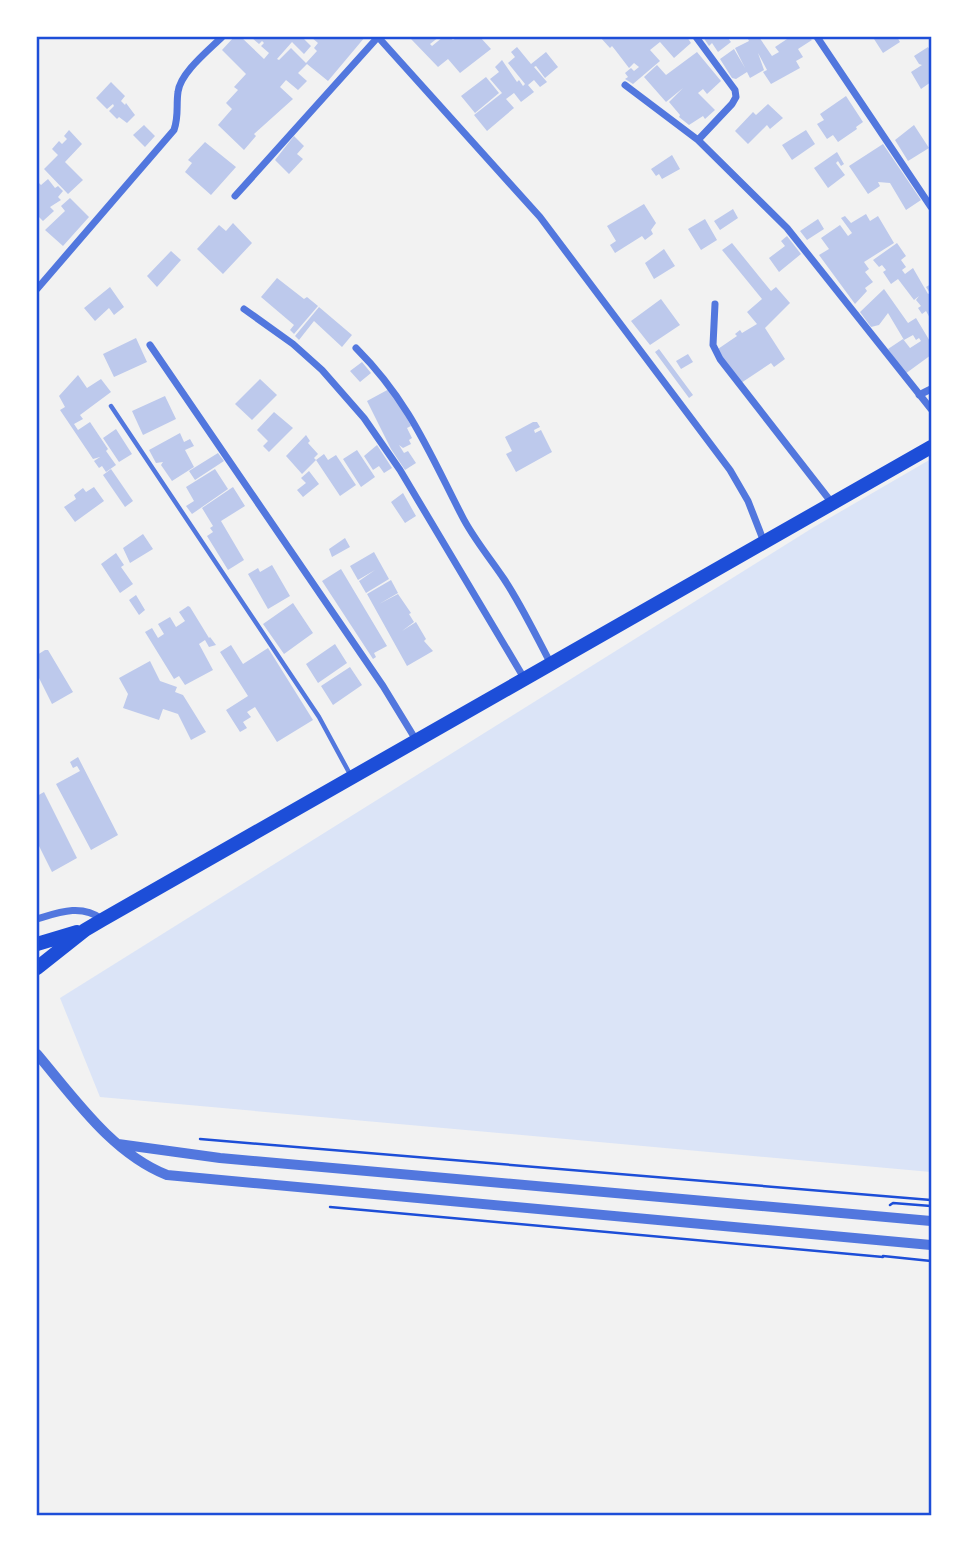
<svg xmlns="http://www.w3.org/2000/svg" width="968" height="1552" viewBox="0 0 968 1552" font-family="'Work Sans',sans-serif">
	<style>
		.green { fill: #dbe4f7 }
		.building { fill: #bdc9ec }
		.lines { fill: none; stroke-linecap: round; stroke-linejoin: round }
		.path { stroke: #1d4ed8; stroke-width: 2.5 }
		.service { stroke: #5277de; stroke-width: 4.5 }
		.minor { stroke: #5277de; stroke-width: 7 }
		.tertiary { stroke: #5277de; stroke-width: 10 }
		.primary { stroke: #1d4ed8; stroke-width: 14 }
		.neatline { fill: none; stroke: #1d4ed8; stroke-width: 2.5 }
	</style>
	<rect width="100%" height="100%" fill="#f2f2f2"/>
	<path class="green" d="M931,459V1172L100,1097L60,998L814,527Z"/>
	<path class="building" d="M234,37H241L264,59L269,53L261,46L264,43L262,41L259,44L251,37H302L311,46L304,54L292,42L277,59L279,60L291,48L306,63L317,51L314,48L318,43L311,37H365L328,81L307,64L298,73L307,81L298,90L286,80L280,87L293,99L254,134L256,136L244,150L218,125L232,109L226,103L238,90L234,87L246,74L222,50Z
		M413,37H439L430,44L432,46L443,37H449L453,40L458,37H480L491,49L460,73L448,59L438,67L411,39Z
		M600,37H687L691,43L674,58L660,42L650,50L660,61L633,84L625,79L628,77L625,73L631,68L634,71L639,67L634,63L629,68L616,51L612,46L610,48Z
		M703,37H727L731,42L718,52L712,43L709,46Z
		M747,37H759L772,56L779,52L775,47L790,37H809L812,40L798,49L803,57L796,61L800,68L771,84L763,72L767,70L758,53L764,70L750,78L747,72L736,79L732,78L720,59L734,49L745,68L735,48L749,41Z
		M877,37H897L900,42L883,53L874,39Z
		M517,47L531,64L546,52L558,67L545,78L536,66L534,67L547,82L540,87L534,80L528,85L534,92L521,102L514,93L506,99L514,108L487,131L474,115L502,93L490,79L499,72L495,67L502,60L517,82L519,80L523,86L525,84L508,63L515,57L511,52Z
		M928,47L931,52V82L921,89L911,72L922,65L919,64L914,56Z
		M697,52L721,81L707,94L703,89L698,93L715,110L705,119L703,116L689,125L679,117L680,115L669,102L683,88L666,102L644,77L657,65L666,75Z
		M486,77L499,93L475,113L461,96Z
		M111,82L125,96L121,101L125,105L126,103L135,115L127,123L119,117L117,119L109,111L114,106L113,104L107,109L96,98Z
		M846,96L863,122L856,127L857,129L838,142L833,135L827,139L817,124L824,120L820,114Z
		M768,104L783,118L770,129L767,125L748,144L735,131L753,112L756,115Z
		M144,125L155,136L145,147L133,135Z
		M914,125L929,148L908,161L895,140Z
		M69,130L82,144L65,162L83,180L68,194L44,169L58,155L52,149L59,141L62,144L67,139L64,136Z
		M806,130L815,144L792,160L782,145Z
		M294,136L304,146L297,154L303,159L289,174L275,160Z
		M205,142L236,167L211,195L185,172L192,163L188,160Z
		M883,144L921,200L906,210L890,183L878,182L880,186L868,194L849,166Z
		M837,152L844,164L841,166L838,161L836,163L845,175L828,188L814,168Z
		M672,155L680,169L662,179L659,174L656,176L651,169Z
		M48,179L55,188L58,186L63,191L58,197L61,200L50,207L54,211L43,221L37,215V184L38,182L41,185Z
		M70,198L89,217L63,246L45,230L65,211L61,206Z
		M644,204L656,223L651,230L653,234L645,240L642,236L615,253L610,245L616,241L607,226Z
		M733,209L738,218L720,230L714,221Z
		M866,214L870,221L878,216L894,243L864,262L869,269L865,272L873,282L865,288L867,291L855,304L819,255L829,249L821,238L840,225L848,236L852,233L841,218L845,216L851,223Z
		M705,219L717,240L701,250L688,229Z
		M818,219L824,229L807,240L800,231Z
		M233,223L252,243L223,274L197,249L219,225L226,231Z
		M787,236L801,254L779,272L769,258L785,246L781,241Z
		M732,243L771,291L776,287L790,303L765,328L785,359L774,367L771,363L738,385L715,351L737,336L735,334L740,330L742,333L757,324L747,312L762,299L722,250Z
		M897,243L906,256L901,260L906,267L902,270L905,274L913,268L928,294L930,293L926,287L931,284V320L926,311L922,314L918,308L921,306L916,300L919,296L914,300L898,279L891,284L883,272L886,270L882,265L879,267L873,260Z
		M664,249L675,266L654,279L645,263Z
		M171,251L181,260L157,287L147,276Z
		M277,278L304,299L307,297L318,306L294,334L290,330L294,325L261,297Z
		M110,287L124,307L114,315L109,308L95,321L84,308Z
		M884,289L908,323L916,318L931,343V355L905,374L888,349L903,339L910,348L921,341L919,338L916,340L913,335L904,340L888,313L879,325L871,327L860,312Z
		M661,299L680,325L650,345L631,321Z
		M319,307L352,335L342,347L314,321L299,340L295,336Z
		M136,338L147,362L114,377L103,354Z
		M659,349L693,395L689,398L655,352Z
		M688,354L693,362L681,369L676,361Z
		M362,362L371,373L360,382L350,371Z
		M78,375L87,388L101,379L111,392L80,415L83,419L74,424L78,430L90,422L108,449L106,451L116,465L106,472L102,466L99,468L94,461L100,457L93,459L60,410L65,407L59,396Z
		M260,379L277,395L252,420L235,404Z
		M391,388L411,426L407,428L412,438L409,440L411,444L403,448L399,445L404,453L408,451L416,463L405,470L391,449L367,401Z
		M165,396L176,419L143,435L132,411Z
		M274,412L293,428L269,452L263,446L268,441L257,430Z
		M533,422H537L540,427L534,430L535,433L541,430L552,452L516,472L506,454L512,451L505,437Z
		M116,429L132,454L119,462L103,438Z
		M180,433L184,442L190,439L194,446L185,450L194,467L172,481L161,465L163,462L156,463L149,450Z
		M306,435L310,441L308,443L318,454L314,458L316,460L302,474L286,456Z
		M377,445L392,468L384,473L379,466L373,470L364,456Z
		M357,450L375,477L361,487L343,459Z
		M218,453L224,461L195,480L189,471Z
		M324,454L328,460L336,455L356,485L340,496L316,460Z
		M111,469L133,501L125,507L103,475Z
		M215,469L228,489L192,514L186,506L194,501L186,487Z
		M309,471L319,484L303,497L297,490L306,483L301,478Z
		M94,487L104,501L75,522L64,507L76,499L74,495L83,488L86,492Z
		M233,487L245,506L221,521L244,560L228,570L207,536L213,532L210,528L213,526L202,508Z
		M403,493L416,516L405,523L391,502Z
		M143,534L153,549L130,563L123,548Z
		M345,538L350,547L332,557L329,549Z
		M374,552L389,579L366,593L359,581L375,570L358,580L350,566Z
		M116,553L124,565L121,567L133,584L120,593L101,564Z
		M272,565L290,596L268,609L248,574L258,568L260,572Z
		M341,569L387,646L374,653L376,657L373,659L322,581Z
		M391,580L398,593L379,604L398,594L411,613L409,614L414,622L402,631L416,622L426,639L424,641L433,651L407,666L367,594Z
		M136,595L145,610L139,615L129,600Z
		M293,603L313,633L284,654L263,624Z
		M188,606L190,607L209,638L210,637L216,645L209,647L205,640L199,644L213,670L185,685L179,676L174,679L145,632L152,628L158,638L164,634L158,624L170,617L176,627L185,621L179,612Z
		M335,644L347,663L318,683L306,664Z
		M231,645L243,664L268,648L313,720L277,742L255,707L247,712L251,717L243,722L247,728L240,732L226,710L248,696L220,652Z
		M45,650H48L73,692L52,704L37,674V655Z
		M150,661L160,681L177,687L175,692L183,695L206,732L191,740L178,714L163,709L159,720L123,708L128,694L119,678Z
		M350,667L362,685L333,705L321,686Z
		M78,757L118,835L91,850L56,784L80,771L77,766L73,768L70,762Z
		M44,792L77,858L52,872L37,842V796Z"/>
	<g class="lines">
		<path class="path" d="M200,1139L931,1200
			M890,1205L893,1203L931,1206
			M330,1207L883,1257
			M883,1256L931,1261"/>
		<path class="service" d="M111,406L319,717L351,776"/>
		<path class="minor" d="M378,37L540,217L730,470L748,501L764,542
			M696,37L735,90L736,97L732,104L698,140
			M817,37L931,207
			M625,85L698,140L787,228L931,409
			M235,196L378,37
			M37,289L174,130C179,116 176,105 178,92C180,73 209,50 222,37
			M715,304L713,345L720,359L832,503
			M244,309L293,344L322,370L364,418L400,470L524,678
			M150,345L383,686L416,740
			M356,348C409,401 429,452 462,516C473,538 490,558 504,579C522,606 536,636 551,664
			M919,395L931,389
			M37,919C60,912 81,904 102,919"/>
		<path class="tertiary" d="M37,1054C75,1099 112,1153 167,1175L931,1245
			M118,1144L220,1158L931,1221"/>
		<path class="primary" d="M37,944L77,932
			M37,968L85,930L102,920L931,447"/>
	</g>
	<rect width="968" height="1552" fill="none" stroke="#ffffff" stroke-width="77"/>
	<rect x="38" y="38" width="892" height="1476" class="neatline"/>
</svg>
